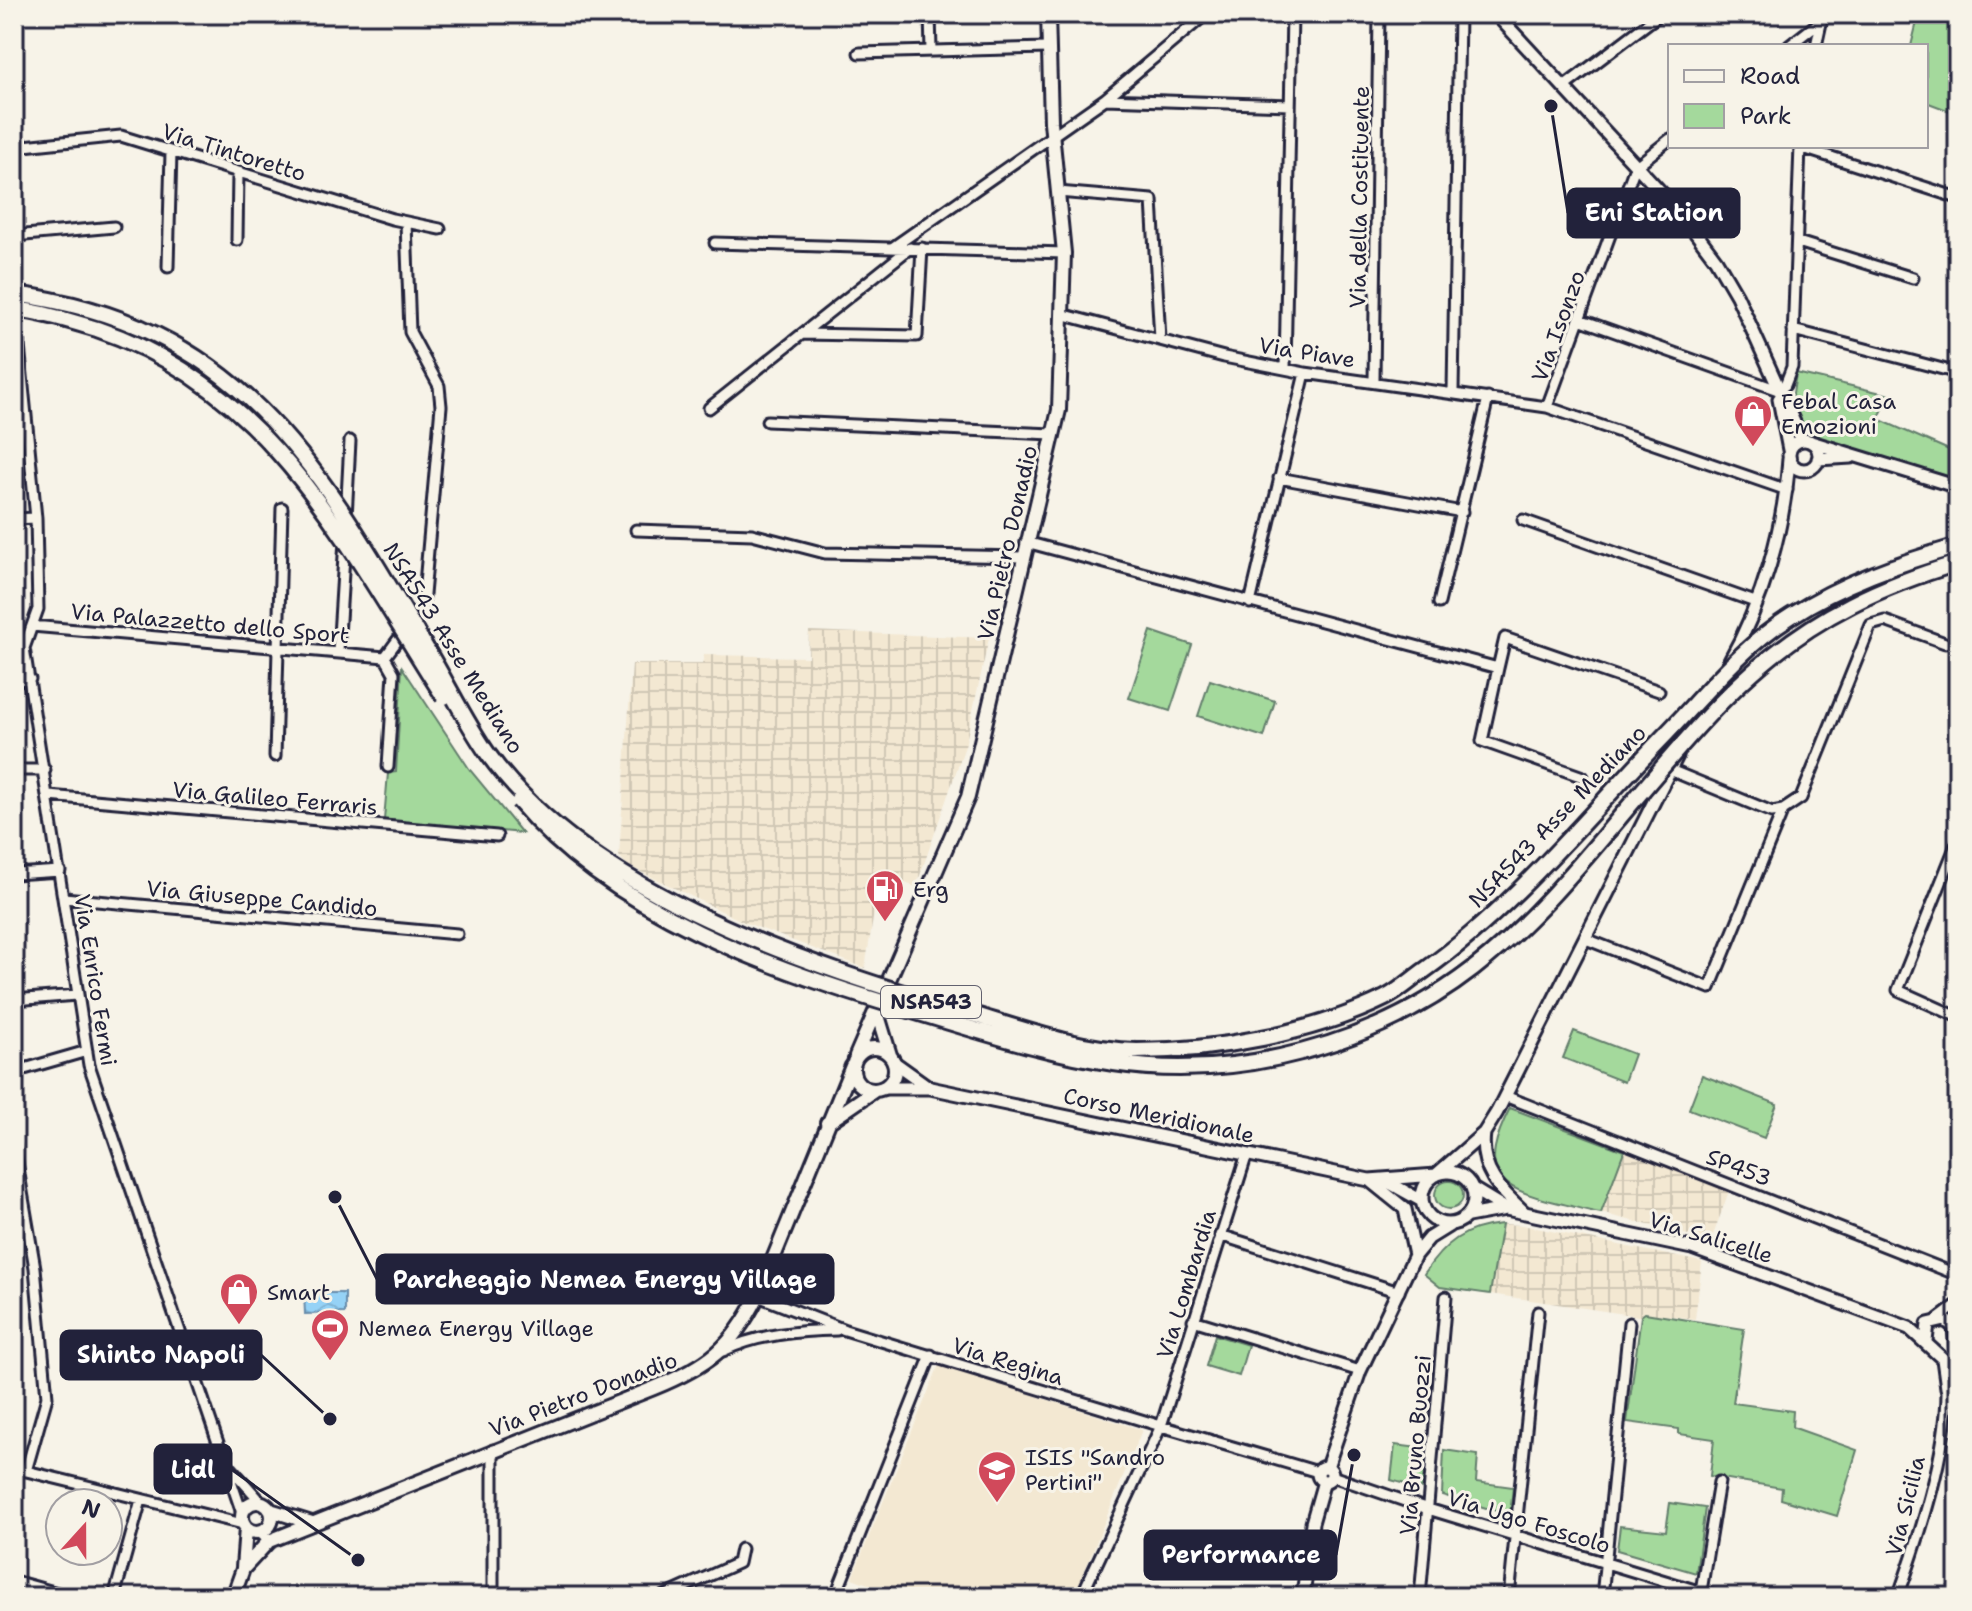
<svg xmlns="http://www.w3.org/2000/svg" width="1972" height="1611" viewBox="0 0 1972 1611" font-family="'Shantell Sans',sans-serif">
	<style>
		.built { fill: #f3e8d2 }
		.industrial { fill: url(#industrial-grid) }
		.green { fill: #a4d99c; stroke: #637e6c; stroke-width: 2 }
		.water { fill: url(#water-waves); stroke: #678cab; stroke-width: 2 }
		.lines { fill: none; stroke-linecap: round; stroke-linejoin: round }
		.minor-casing { stroke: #22223b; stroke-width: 15 }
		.tertiary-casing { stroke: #22223b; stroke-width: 17 }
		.secondary-casing { stroke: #22223b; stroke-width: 18 }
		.minor { stroke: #f7f3e8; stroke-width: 9 }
		.tertiary { stroke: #f7f3e8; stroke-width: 11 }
		.secondary { stroke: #f7f3e8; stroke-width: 12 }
		.trunk-bridge-casing { stroke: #22223b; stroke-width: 20; stroke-linecap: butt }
		.trunk-bridge { stroke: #f7f3e8; stroke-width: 14 }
		.labels { text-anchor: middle; stroke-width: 6; stroke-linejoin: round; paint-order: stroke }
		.shield { fill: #f7f3e8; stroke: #62616f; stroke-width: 2 }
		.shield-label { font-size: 20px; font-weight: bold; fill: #22223b }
		.street-label { font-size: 22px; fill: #22223b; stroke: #f7f3e8 }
		.poi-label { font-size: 22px; fill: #22223b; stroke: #f7f3e8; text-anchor: start }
		.leader { fill: none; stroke: #22223b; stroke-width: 3 }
		.callout-dot { fill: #22223b; stroke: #f7f3e8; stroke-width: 3 }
		.callout { fill: #22223b; stroke: #22223b; stroke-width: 3 }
		.callout-label { font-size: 24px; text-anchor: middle; font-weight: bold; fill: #fff }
	</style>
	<defs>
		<pattern id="industrial-grid" width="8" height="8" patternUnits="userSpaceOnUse" patternTransform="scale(2)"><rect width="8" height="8" fill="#f3e8d2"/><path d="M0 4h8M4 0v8" fill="none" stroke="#d0c7b5"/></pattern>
		<pattern id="water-waves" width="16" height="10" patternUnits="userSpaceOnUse" patternTransform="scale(2)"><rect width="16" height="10" fill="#95d2f6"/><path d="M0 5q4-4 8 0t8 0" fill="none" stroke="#80b4d4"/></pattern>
	</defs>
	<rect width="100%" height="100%" fill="#f7f3e8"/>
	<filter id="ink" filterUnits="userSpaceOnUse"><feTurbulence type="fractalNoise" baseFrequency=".0125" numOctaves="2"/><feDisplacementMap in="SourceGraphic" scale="16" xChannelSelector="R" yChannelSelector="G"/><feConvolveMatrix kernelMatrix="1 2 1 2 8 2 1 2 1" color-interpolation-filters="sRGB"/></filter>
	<g filter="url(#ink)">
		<path class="built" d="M939,1365L1142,1430L1074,1597H903L852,1578Z"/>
		<path class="industrial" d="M809,631L989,638L965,746L916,887L894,879L875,906L865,968L744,922L627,865L619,856L632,664H702L704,655L808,657Z
			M1624,1151L1729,1191L1711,1241L1601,1213Z
			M1502,1224L1522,1225L1702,1262L1695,1319L1646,1313L1645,1317L1490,1294Z"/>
		<path class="green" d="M1919,14H1958V114L1926,102V46H1911Z
			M1796,373L1890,395L1878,419L1958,454V480L1828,442L1804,426L1791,407Z
			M1151,631L1192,645L1170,711L1129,698Z
			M402,667L470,770L522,833L384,820L388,773L396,772Z
			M1210,680L1275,701L1264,737L1198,716Z
			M1574,1031L1634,1054L1624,1082L1563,1058Z
			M1702,1075L1777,1104L1764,1138L1689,1109Z
			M1510,1108L1624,1151L1601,1213C1586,1211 1573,1206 1559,1203C1494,1188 1478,1171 1510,1108Z
			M1435 1195a14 14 0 1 1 28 0a14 14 0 1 1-28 0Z
			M1502,1224L1490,1294L1440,1287L1424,1274C1444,1243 1465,1227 1502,1224Z
			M1645,1313L1744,1329L1733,1403L1793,1411L1792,1427L1857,1450L1837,1516L1781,1499L1782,1488L1710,1476L1714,1439L1679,1434V1429L1627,1422L1641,1316Z
			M1215,1335L1248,1345L1239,1376L1206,1366Z
			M1395,1445L1427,1449L1422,1489L1391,1480Z
			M1444,1450L1478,1455L1476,1482L1513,1487L1510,1515L1442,1495Z
			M1670,1503L1705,1508L1696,1573L1617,1550L1620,1526L1666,1531Z"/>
		<path class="water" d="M304,1293H345V1313L305,1314Z"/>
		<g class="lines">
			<g class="minor-casing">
				<path id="minor" d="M930,14L931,51
					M1789,46L1821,21
					M1816,46L1823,14
					M859,53L1048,48
					M1565,86L1660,14
					M1105,99L1290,105
					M14,147L121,136L392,219L440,229
					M1800,147L1958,198
					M1058,192L1152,200L1160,339
					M14,236L114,227
					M237,240L238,172
					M1798,242L1913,278
					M715,243L1064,253
					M892,248L1105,99L1206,14
					M168,267L171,152
					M15,304L36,518L38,609L24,648
					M1065,315L1224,357L1305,373L1547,407L1787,490
					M1579,319L1778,390L1785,385L1792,367L1800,146
					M1793,330L1958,373
					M802,334L917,336L922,248
					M1285,369L1292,14
					M1374,380L1379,14
					M1453,392L1459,14
					M1547,407L1635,167L1670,139
					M709,408L910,248
					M767,421L1053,434
					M1279,478L1462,512
					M346,518L350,441
					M14,519L36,518
					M1523,520L1755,602
					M636,530L752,534L825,553L1022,557
					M1026,542L1498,668L1482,741L1583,777
					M1250,603L1305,373
					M1439,603L1488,398
					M32,626L385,657L423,606L441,406L439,386L410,332L406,223
					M14,635L24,648L89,1065L242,1513
					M338,652L345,540
					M385,657L394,673L388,767
					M1498,668L1505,638L1659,691
					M14,680L30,679
					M275,756L282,508
					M14,770H45
					M1670,770L1772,812L1783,810L1801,798L1871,625L1885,621L1945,643
					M49,796L497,836
					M1958,840L1898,990L1958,1017
					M14,874L60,871
					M64,898L457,934
					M1586,939L1710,988L1783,810
					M14,1000L77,995
					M14,1072L87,1051
					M1505,1096L1958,1275
					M14,1145L35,1268L47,1397L26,1471
					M1220,1235L1399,1292
					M758,1296L845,1330L1161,1426L1247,1154
					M1938,1319L1958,1304
					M1193,1320L1360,1371
					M723,1351C758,1334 799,1331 837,1330
					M493,1450V1597
					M229,1466L262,1503
					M14,1468L243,1524
					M1332,1476L1428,1509L1718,1597
					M259,1532L269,1541
					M14,1581L72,1597
					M114,1597L141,1500
					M662,1597L738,1563L741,1549
					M835,1597L931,1355
					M1081,1597L1161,1426L1318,1472
					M1420,1597L1446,1297
					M1509,1597L1538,1312
					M1602,1597L1629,1323
					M1700,1597L1719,1482
					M1898,1597C1919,1538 1948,1451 1947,1388"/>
			</g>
			<g class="tertiary-casing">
				<path id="tertiary" d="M1496,14L1683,216L1716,260L1737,296L1802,440
					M1779,399L1789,450
					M1789 455a15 15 0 1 1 30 0a15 15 0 1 1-30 0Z
					M1811,442L1958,487
					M1818,459L1851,457
					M1728,664C1763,602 1784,529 1789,459
					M1693,726L1714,689
					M895,1063L930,1088
					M882,1088H930L1369,1180L1436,1175L1484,1133L1497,1112L1677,756
					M1484,1133C1479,1170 1500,1190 1525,1213
					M1422 1198a26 26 0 1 1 52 0a26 26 0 1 1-52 0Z
					M1369,1180L1405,1209L1415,1255
					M1388,1182L1422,1201
					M1473,1189L1506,1209L1692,1248L1909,1328L1943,1359L1947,1388L1958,1397
					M1468,1216L1506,1209
					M1926,1341L1928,1324L1945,1320L1954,1327L1958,1362
					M1327,1467L1360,1371L1415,1255L1429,1238L1450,1225
					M1318 1474a7 7 0 1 1 14 0a7 7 0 1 1-14 0Z
					M1303,1597L1312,1523L1324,1481"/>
			</g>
			<g class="secondary-casing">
				<path id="secondary" d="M876,1009L890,1055
					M853 1069a21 21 0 1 1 42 0a21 21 0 1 1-42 0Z
					M856,1056L968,797L1059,410L1064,253L1051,122L1048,14
					M827,1123L875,1090
					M242 1517a15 15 0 1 1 30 0a15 15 0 1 1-30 0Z
					M270,1510L312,1523
					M243,1568L246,1528
					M233,1597L243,1569L269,1541L654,1388C708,1366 732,1348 758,1296L852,1066"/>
			</g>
			<use href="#minor" class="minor"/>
			<use href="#tertiary" class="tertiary"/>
			<use href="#secondary" class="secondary"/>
			<g class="trunk-bridge-casing">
				<path id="trunk-bridge" d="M14,294C247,324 324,476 433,660C451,691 467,724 488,754C590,896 811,966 972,1014C1025,1030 1081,1050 1137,1051C1216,1051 1314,1033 1385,998C1399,991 1412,979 1425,970C1518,904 1588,814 1667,733C1706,692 1743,646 1791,616C1842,583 1899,563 1958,546
					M14,309C42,312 70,321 97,329C274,388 350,551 444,697
					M519,801C612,912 774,971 909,1010C977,1030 1044,1053 1114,1063C1236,1082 1375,1045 1473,969C1531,924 1579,866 1626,810C1733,683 1793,612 1958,563"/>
			</g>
			<use href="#trunk-bridge" class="trunk-bridge"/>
		</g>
	</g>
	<defs>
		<g id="shop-pin" transform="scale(2)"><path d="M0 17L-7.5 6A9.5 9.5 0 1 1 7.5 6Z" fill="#d1495b" stroke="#f7f3e8"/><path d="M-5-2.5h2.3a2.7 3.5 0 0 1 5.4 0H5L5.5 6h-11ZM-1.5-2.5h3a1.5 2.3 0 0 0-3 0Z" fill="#fff"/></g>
		<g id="fuel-pin" transform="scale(2)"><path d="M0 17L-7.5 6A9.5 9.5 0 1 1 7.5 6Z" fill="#d1495b" stroke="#f7f3e8"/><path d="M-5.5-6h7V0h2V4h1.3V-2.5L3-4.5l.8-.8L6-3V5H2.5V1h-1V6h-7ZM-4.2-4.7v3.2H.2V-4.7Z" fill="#fff"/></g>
		<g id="stadium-pin" transform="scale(2)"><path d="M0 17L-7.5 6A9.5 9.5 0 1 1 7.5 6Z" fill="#d1495b" stroke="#f7f3e8"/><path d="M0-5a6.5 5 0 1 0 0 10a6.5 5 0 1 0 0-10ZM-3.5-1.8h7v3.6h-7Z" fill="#fff"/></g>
		<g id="school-pin" transform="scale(2)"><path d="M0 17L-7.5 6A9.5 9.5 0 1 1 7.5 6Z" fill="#d1495b" stroke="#f7f3e8"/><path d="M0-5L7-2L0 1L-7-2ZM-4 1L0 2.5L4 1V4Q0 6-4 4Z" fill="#fff"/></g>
	</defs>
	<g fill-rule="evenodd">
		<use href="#shop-pin" x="1753" y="414"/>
		<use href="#fuel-pin" x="885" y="889"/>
		<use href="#shop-pin" x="239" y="1292"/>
		<use href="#stadium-pin" x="330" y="1328"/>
		<use href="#school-pin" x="997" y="1470"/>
	</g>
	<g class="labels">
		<rect class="shield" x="881" y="986" width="100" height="32" rx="6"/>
		<g class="shield-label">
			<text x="931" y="1009">NSA543</text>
		</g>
		<g class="street-label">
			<text transform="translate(234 152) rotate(17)" y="8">Via Tintoretto</text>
			<text transform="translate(1359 197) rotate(-89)" y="8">Via della Costituente</text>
			<text transform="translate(1558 326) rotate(-70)" y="8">Via Isonzo</text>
			<text transform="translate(1307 352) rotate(9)" y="8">Via Piave</text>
			<text transform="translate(1007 543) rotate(-77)" y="8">Via Pietro Donadio</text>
			<text transform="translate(210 623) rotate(5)" y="8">Via Palazzetto dello Sport</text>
			<text transform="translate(454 648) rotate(58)" y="8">NSA543 Asse Mediano</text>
			<text transform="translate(275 798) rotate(5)" y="8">Via Galileo Ferraris</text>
			<text transform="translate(1557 816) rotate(-46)" y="8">NSA543 Asse Mediano</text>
			<text transform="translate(262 898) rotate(5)" y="8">Via Giuseppe Candido</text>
			<text transform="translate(96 980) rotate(81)" y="8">Via Enrico Fermi</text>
			<text transform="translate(1159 1115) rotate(12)" y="8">Corso Meridionale</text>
			<text transform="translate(1739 1167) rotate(21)" y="8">SP453</text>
			<text transform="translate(1711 1237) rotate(17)" y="8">Via Salicelle</text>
			<text transform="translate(1186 1284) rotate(-73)" y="8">Via Lombardia</text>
			<text transform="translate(1008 1361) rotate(17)" y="8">Via Regina</text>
			<text transform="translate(583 1394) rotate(-21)" y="8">Via Pietro Donadio</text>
			<text transform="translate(1415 1445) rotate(-85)" y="8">Via Bruno Buozzi</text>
			<text transform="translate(1905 1506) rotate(-76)" y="8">Via Sicilia</text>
			<text transform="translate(1529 1521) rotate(17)" y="8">Via Ugo Foscolo</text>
		</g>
		<g class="poi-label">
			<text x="1781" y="409">Febal Casa<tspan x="1781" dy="25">Emozioni</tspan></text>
			<text x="913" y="897">Erg</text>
			<text x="267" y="1300">Smart</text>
			<text x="358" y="1336">Nemea Energy Village</text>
			<text x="1025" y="1465">ISIS "Sandro<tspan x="1025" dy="25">Pertini"</tspan></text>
		</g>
	</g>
	<path class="leader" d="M1551 106L1568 213M335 1197L377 1279M330 1419L261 1355M358 1560L231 1469M1354 1455L1336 1555"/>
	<g class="callout-dot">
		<circle cx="1551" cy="106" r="8"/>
		<circle cx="335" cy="1197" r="8"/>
		<circle cx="330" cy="1419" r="8"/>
		<circle cx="358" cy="1560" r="8"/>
		<circle cx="1354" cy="1455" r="8"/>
	</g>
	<g class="callout">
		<rect x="1568" y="189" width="171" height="48" rx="8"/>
		<rect x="377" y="1255" width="456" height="48" rx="8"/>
		<rect x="61" y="1331" width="200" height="48" rx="8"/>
		<rect x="155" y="1445" width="76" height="48" rx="8"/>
		<rect x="1145" y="1531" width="191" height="48" rx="8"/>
	</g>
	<g class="callout-label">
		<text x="1654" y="221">Eni Station</text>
		<text x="605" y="1288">Parcheggio Nemea Energy Village</text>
		<text x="161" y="1363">Shinto Napoli</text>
		<text x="193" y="1478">Lidl</text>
		<text x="1241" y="1563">Performance</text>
	</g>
	<rect width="1972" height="1611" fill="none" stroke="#f7f3e8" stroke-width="48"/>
	<rect x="24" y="24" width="1924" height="1563" fill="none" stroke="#22223b" stroke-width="3" filter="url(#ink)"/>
	<rect x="1668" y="44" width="260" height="104" fill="#f7f3e8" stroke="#a29fa3" stroke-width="2"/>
	<rect x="1684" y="70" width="40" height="12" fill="#f7f3e8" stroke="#a29fa3" stroke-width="2"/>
	<text x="1740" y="84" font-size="24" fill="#22223b">Road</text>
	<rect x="1684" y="104" width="40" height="24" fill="#a4d99c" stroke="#a29fa3" stroke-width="2"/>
	<text x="1740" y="124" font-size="24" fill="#22223b">Park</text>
	<g transform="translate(84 1527) rotate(21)"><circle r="38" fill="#f7f3e8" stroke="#a29fa3" stroke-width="2"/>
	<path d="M0-6L14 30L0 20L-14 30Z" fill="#d1495b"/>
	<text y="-12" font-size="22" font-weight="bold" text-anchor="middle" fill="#22223b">N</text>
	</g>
</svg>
